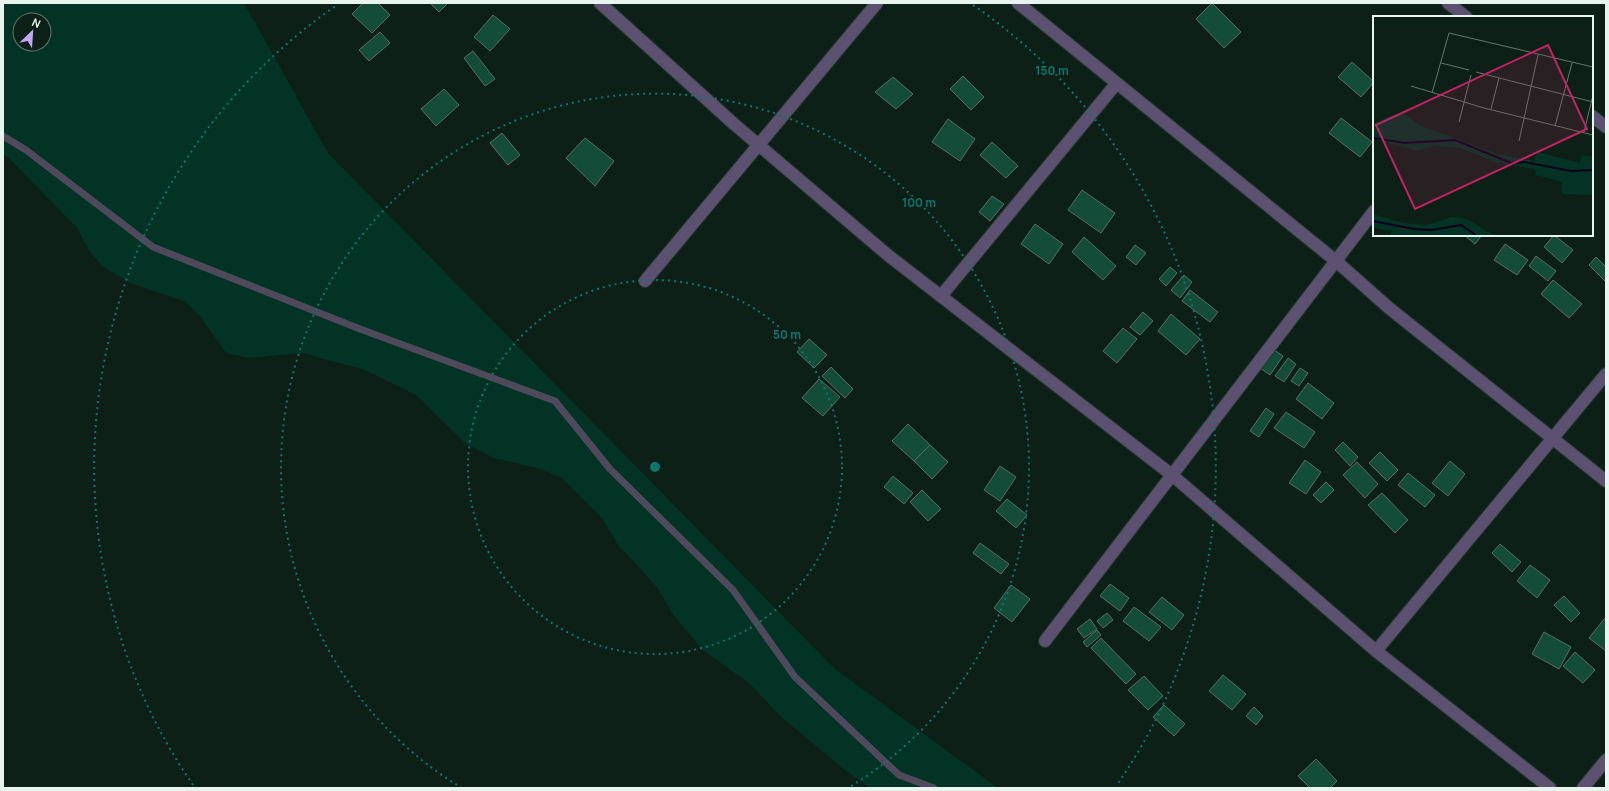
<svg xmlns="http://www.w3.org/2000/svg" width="1609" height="791" viewBox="0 0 1609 791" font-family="Manrope,sans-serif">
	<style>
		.green { fill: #033324; fill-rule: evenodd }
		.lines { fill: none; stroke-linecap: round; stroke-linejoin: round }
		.stream { stroke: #4e4a5c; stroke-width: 7 }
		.building { fill: #134d39; stroke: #586d63 }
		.minor-casing { stroke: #273a32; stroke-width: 14 }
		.minor { stroke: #5c5170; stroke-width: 12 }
		.ring { fill: none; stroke: #0f766e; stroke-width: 2; stroke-dasharray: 2 4 }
		.inset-river { fill: none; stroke: #0c001d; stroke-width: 2 }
		.inset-road { fill: none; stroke: #65756e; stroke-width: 1 }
		.view { fill: #c42362; fill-opacity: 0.15; stroke: #c42362; stroke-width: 2 }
		.inset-edge { fill: none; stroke: #e8f5ef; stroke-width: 2 }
		.centre { fill: #0f766e; stroke: #0d2018; stroke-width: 2 }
		.ring-label { font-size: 12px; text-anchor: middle; font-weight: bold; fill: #0f766e; stroke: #0d2018; stroke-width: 3; stroke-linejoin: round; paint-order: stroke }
	</style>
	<rect width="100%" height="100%" fill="#0d2018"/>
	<path class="green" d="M3,3H244L328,153L835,669L998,788H870L845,770L779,715L749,683L703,650L674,616L657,587L619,546L602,518L562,478L541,469L494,458L465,443L416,395L365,370L303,353L248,358L226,353L200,316L184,301L130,283L102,266L88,249L78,229L8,157L3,154ZM20,20H44V44H20Z"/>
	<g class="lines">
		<path class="stream" d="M3,136L26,150L153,247L360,329L555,401L610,469L733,590L795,677L899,775L934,788"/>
	</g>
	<path class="building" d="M363,3H378L390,15L372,33L352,14Z
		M430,3H448L439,12Z
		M1212,3L1241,32L1224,48L1196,19Z
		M493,15L510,29L490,51L474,37Z
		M380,32L390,43L369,61L359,50Z
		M473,51L495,79L485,86L464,58Z
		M1352,62L1374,82L1361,97L1338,77Z
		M963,76L984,97L971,110L950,89Z
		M893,77L913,94L896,109L875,92Z
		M444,89L459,105L436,126L421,109Z
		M1341,118L1372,142L1360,157L1329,133Z
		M948,119L975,139L960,161L932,142Z
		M502,133L520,155L508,165L490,143Z
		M585,138L614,161L595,186L566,158Z
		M992,142L1018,166L1006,178L980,155Z
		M1082,190L1115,213L1101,233L1068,210Z
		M992,196L1004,204L990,221L979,212Z
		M1035,224L1063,244L1049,264L1021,244Z
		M1464,235H1482L1475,244Z
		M1554,235L1573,250L1562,263L1544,247Z
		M1084,237L1116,266L1103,280L1072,252Z
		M1505,244L1528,260L1517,275L1494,260Z
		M1135,245L1146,253L1136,265L1126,257Z
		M1536,256L1556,271L1548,281L1529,266Z
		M1596,257L1606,267V282L1589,265Z
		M1170,267L1177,273L1166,286L1159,279Z
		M1184,275L1192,282L1180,298L1171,290Z
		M1553,280L1582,304L1569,318L1541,294Z
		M1190,290L1218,312L1210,322L1182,301Z
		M1143,312L1153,321L1140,335L1130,327Z
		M1171,314L1200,339L1186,355L1158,331Z
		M1123,328L1137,339L1117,363L1103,351Z
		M809,339L827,355L814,368L797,352Z
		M1273,349L1283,356L1270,375L1260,368Z
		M1288,358L1296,364L1284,382L1275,376Z
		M831,367L853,389L845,398L822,376Z
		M1300,368L1308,373L1299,386L1291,381Z
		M819,379L840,397L823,416L802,398Z
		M1308,383L1334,403L1322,419L1296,399Z
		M1266,408L1274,414L1259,437L1250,431Z
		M1286,412L1315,432L1304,448L1274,428Z
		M908,424L930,445L914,461L892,441Z
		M1343,442L1358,457L1350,466L1335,450Z
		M930,445L948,462L932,479L914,461Z
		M1380,452L1398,470L1387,481L1369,463Z
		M1305,460L1321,472L1306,494L1289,483Z
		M1450,461L1465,474L1448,496L1432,483Z
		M1357,462L1378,484L1365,498L1343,475Z
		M1000,466L1016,477L1000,501L984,490Z
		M1408,473L1435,495L1425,507L1398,485Z
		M893,476L913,493L904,504L884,487Z
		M1326,482L1334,490L1321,503L1313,495Z
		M922,490L941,509L928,521L910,502Z
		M1382,493L1408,520L1395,533L1368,505Z
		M1007,499L1027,515L1016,528L996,511Z
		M980,543L1009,564L1001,574L973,553Z
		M1500,544L1521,562L1512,572L1492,553Z
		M1530,565L1550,580L1537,598L1517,581Z
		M1110,584L1129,598L1120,611L1100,596Z
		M1011,585L1030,599L1012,622L994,608Z
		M1564,596L1580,613L1571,622L1554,605Z
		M1162,597L1184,615L1172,630L1149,612Z
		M1134,607L1161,627L1149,641L1123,621Z
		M1107,613L1113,620L1103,628L1097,621Z
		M1605,618L1606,619V651L1589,638Z
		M1090,619L1097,629L1084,638L1077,629Z
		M1097,630L1101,635L1087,647L1083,642Z
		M1544,632L1571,647L1559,669L1532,654Z
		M1101,638L1136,674L1126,684L1091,648Z
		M1575,652L1595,670L1583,683L1563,666Z
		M1223,675L1246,694L1232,710L1209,691Z
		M1144,676L1163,696L1148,710L1128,690Z
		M1164,705L1185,724L1174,736L1153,717Z
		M1254,707L1263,716L1256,725L1246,716Z
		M1316,759L1337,781L1330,788H1310L1298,776Z"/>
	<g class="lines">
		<g class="minor-casing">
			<path id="minor" d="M600,3L734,124L889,256L1172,475L1376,651L1550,788
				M1018,3L1336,261L1389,308L1606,481
				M1448,3L1466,17
				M1592,116L1606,127
				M645,281L877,3
				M941,296L1116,84
				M1045,641L1374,211
				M1376,651L1606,374
				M1583,788L1606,760"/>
		</g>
		<use href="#minor" class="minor"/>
	</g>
	<g class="ring">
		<circle cx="655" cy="467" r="187"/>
		<path d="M462 788A374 374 0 1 1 848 788"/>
		<path d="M193 785A561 561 0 0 1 337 5M973 5A561 561 0 0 1 1117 785"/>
	</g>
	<g transform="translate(1373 16)">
		<rect width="220" height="220" fill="#0d2018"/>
		<path d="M29,96L46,109L125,138L161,145L164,136L207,147L209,139L220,141V179L189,178V166L163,159L162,153L122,146L87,132L60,130L45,135L0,123V107ZM0,198L30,207L54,209L79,201L94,203L119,218L126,219H17L19,215L0,212Z" fill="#033324"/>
		<path class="inset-river" d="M0,122L32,127L82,124L138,147L152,146L198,155L220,154M0,205L41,213L59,214L88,209L103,219"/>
		<path class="inset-road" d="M68,47L96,54M103,56L220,86M38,70L111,92L220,119M59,77L76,17L220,51M118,93L126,62M86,106L98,59M182,110L199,47M211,116L220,79M146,125L165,39"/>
		<path class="view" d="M175,29L214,113L42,193L3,109Z"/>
		<rect width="220" height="220" class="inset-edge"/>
	</g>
	<circle cx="655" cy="467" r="6" class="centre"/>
	<g class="ring-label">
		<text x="1052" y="75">150 m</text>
		<text x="919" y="207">100 m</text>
		<text x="787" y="339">50 m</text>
	</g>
	<rect width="1609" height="791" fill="none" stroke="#e8f5ef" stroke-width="8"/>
	<g transform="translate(32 32) rotate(25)"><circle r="19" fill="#0d2018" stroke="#65756e"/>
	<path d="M0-3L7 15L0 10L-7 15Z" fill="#c3a7f2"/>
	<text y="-6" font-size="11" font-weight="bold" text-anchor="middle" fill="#e8f5ef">N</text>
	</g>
</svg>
